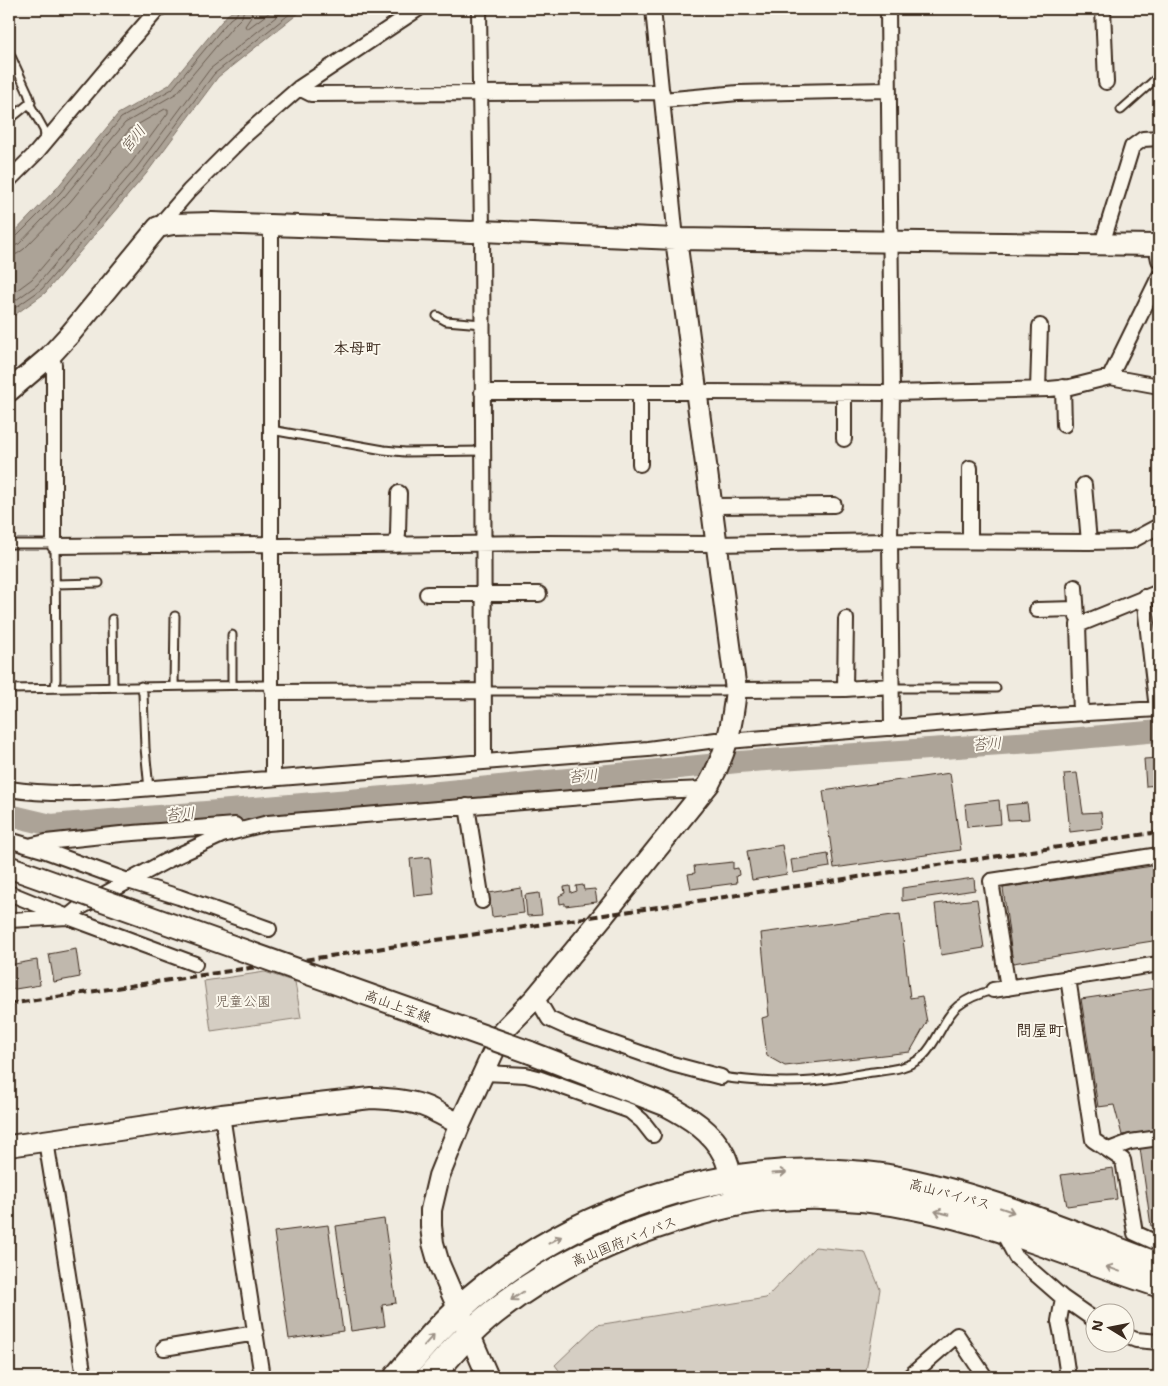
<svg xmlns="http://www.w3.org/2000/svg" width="1168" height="1386" viewBox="0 0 1168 1386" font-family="'Shantell Sans','Klee One',sans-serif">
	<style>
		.green { fill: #d5cec3; stroke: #887c70 }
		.water { fill: #aca397; stroke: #7f7367 }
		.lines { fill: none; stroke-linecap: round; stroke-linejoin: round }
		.shore { stroke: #685a4e; stroke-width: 1 }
		.river { stroke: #aca397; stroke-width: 22 }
		.building { fill: #c0b8ad; stroke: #3b2a1e }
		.lane-casing { stroke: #3b2a1e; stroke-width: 11 }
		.street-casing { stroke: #3b2a1e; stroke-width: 18 }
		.secondary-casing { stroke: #3b2a1e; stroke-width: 24 }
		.primary-casing { stroke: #3b2a1e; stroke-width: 25 }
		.highway-casing { stroke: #3b2a1e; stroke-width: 29 }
		.lane { stroke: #fbf7ec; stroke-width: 7 }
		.street { stroke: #fbf7ec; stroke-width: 14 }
		.secondary { stroke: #fbf7ec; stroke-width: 20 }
		.primary { stroke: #fbf7ec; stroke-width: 21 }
		.highway { stroke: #fbf7ec; stroke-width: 25 }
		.rail { stroke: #3b2a1e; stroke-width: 4; stroke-dasharray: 8 4; stroke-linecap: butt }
		.primary-bridge-casing { stroke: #3b2a1e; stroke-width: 25; stroke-linecap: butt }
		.primary-bridge { stroke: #fbf7ec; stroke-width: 21 }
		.oneway { stroke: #9b9085 }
		.labels { text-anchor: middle; stroke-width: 4; stroke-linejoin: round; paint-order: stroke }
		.park-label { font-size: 14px; fill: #625347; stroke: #fbf7ec }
		.street-label { font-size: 14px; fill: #3b2a1e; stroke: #fbf7ec }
		.water-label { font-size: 15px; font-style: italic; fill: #635448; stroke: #fbf7ec }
		.quarter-label { font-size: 16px; font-weight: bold; fill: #3b2a1e; stroke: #fbf7ec }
	</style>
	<rect width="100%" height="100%" fill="#f0ebe0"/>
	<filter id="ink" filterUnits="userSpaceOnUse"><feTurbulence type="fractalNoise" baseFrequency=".02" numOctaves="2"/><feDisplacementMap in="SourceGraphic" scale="10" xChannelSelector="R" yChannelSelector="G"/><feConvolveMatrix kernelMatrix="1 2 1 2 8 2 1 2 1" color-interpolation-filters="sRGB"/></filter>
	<g filter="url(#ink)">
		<path class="green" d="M265,972L295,982L301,1018L211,1031L204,981Z
			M815,1247L865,1252L880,1289L865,1377H564L555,1365L597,1325L766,1298Z"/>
		<path class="water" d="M236,9H304L218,77L146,174L45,293L9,319V238L56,189L118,114L169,85L227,15Z"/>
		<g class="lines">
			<path class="shore" d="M252,9L251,17L245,26L247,29L274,9
				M9,241L14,239L60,193L121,118L172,89L230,19L237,14L238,9
				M9,247L14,246L19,244L64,197L125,123L177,93L235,24L242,17L244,9
				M9,255L17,254L24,249L70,202L130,129L165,109H168V113L131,163L32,279L9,296
				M9,305L37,285L137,167L210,69L286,9
				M9,312L42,289L142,171L214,74L296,9"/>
			<path class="river" d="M9,815L51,825L409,795L738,762L1046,741L1159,731"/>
		</g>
		<path class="building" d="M1159,758V785L1146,786L1144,759Z
			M950,773L961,850L834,868L823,791Z
			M1077,773L1083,813L1101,812L1103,828L1070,832L1064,774Z
			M999,800L1001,824L967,827L965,804Z
			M1027,803L1029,819L1008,820L1006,805Z
			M782,845L787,874L752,880L747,851Z
			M828,854L830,867L793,873L791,860Z
			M430,857L434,894L414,896L410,859Z
			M733,862V869L738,868L739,875L736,876L737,883L691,889L688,874L695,873L694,866Z
			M1159,865V940L1013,963L1003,888Z
			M974,878L975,890L902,901V888Z
			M583,885L584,890L595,889L597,902L565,906V903L560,904L559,896L565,893L564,887L570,886L571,893L577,891L576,886Z
			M521,888L524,913L492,917L489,893Z
			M539,893L542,915L527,916L525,895Z
			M977,899L984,948L941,955L935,904Z
			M900,914L910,998L922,996L927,1022L910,1052L785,1066L767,1056L762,1018L769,1016L761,933Z
			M76,949L80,977L54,982L49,954Z
			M37,960L40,985L9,990V965Z
			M1155,988L1159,1014V1130L1122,1135L1114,1105L1098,1107L1081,999Z
			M1159,1145V1225L1151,1226L1140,1148Z
			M1113,1168L1117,1199L1067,1206L1061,1175Z
			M384,1219L396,1303L382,1305L385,1326L351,1331L336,1226Z
			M328,1225L343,1331L289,1339L274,1232Z"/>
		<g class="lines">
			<g class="lane-casing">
				<path id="lane" d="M9,52L28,93L31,102L9,120
					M29,103L44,130L46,142
					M1121,110L1159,76
					M437,316L446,321L482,324
					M271,430L384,450L405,452L483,451
					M9,544H46L54,543L55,546L56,679L55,688
					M55,584L99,583
					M112,619L113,687
					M232,685V635
					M141,686L143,693L145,748L149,789
					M174,686L175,616
					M891,688H996
					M9,689L264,685L271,686
					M484,691H722L733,690
					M721,1077C751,1081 782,1084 812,1081C830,1079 848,1076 866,1073C885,1070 908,1070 923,1056C938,1042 943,1018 958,1006C968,998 981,993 993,990"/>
			</g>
			<g class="street-casing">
				<path id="street" d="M479,9C480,83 481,158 482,232C483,408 484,585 484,761
					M653,9L676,239
					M888,9L892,393L890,541L892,728
					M1103,9L1106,82
					M299,88L311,94L662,92
					M663,100L738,93L888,90
					M9,180L36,153L126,46L158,9
					M271,226V686L273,692V772L272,778
					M158,227L189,191L243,137L299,88L418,9
					M1102,244L1132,147L1143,139L1159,138
					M1156,245L1159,260
					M49,357L54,364V543
					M1110,377L1159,277
					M1063,387L1064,425
					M1038,389L1040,326
					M482,392H697L892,393L1049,389L1070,387L1110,377L1159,386
					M844,393V439
					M640,464V392
					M1084,485L1089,542
					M712,506L834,505
					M970,541V468
					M396,545L398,534L399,493
					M55,546L271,544L279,546L539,543L717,544L890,541L1089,542L1131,541L1159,526
					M1075,587L1077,617
					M427,594H539
					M1144,597L1157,709
					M1037,610L1076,609
					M845,689L846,619
					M736,690L845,689L891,686
					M273,692L484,691
					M1081,713L1078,625L1159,592
					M9,789C40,794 71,794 103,792L648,749L716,740L728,741L1034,716L1159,709
					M467,806L482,901
					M9,840L43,850L128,881L179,897L269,929
					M33,845L46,842L121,834L235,825
					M9,893L68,917L195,964
					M9,920L68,917L79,908L166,861L222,835L268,823L656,791L705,789
					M1068,978L1093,1140L1123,1160L1135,1233L1157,1243H1159
					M1008,988L991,881L1159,855
					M993,990L1159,964
					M536,997L549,1019L569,1028L672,1064L721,1077
					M484,1073L526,1075L538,1078L630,1111L642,1121L653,1135
					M222,1115L262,1377
					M46,1141L53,1184L55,1192L84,1377
					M1109,1150L1130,1142L1159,1138
					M1001,1229L1016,1257L1063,1298L1096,1321
					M1063,1298L1059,1321L1062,1336L1068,1377
					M1126,1336L1136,1340L1159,1342
					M164,1348L256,1333
					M909,1377L957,1335L985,1377"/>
			</g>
			<g class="secondary-casing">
				<path id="secondary" d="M9,391L49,357L71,333L158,227L173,224L212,223L472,232L482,231L676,239L1159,245
					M9,1146L222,1115L371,1098C390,1099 411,1100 429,1108C439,1113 449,1119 460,1124
					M488,1377L439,1264L433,1243L431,1226V1210L439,1176L460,1124L503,1031L536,997L604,915L709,784C727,752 732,726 736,690L676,239"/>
			</g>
			<g class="primary-casing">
				<path id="primary" d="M529,1052L666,1105C689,1117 712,1131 724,1155C730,1167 732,1182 736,1195"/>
			</g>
			<g class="highway-casing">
				<path id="highway" d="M397,1377C423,1346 450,1314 482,1289C578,1212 704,1169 827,1172C847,1173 867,1174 886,1177C981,1194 1070,1233 1159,1266
					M430,1377C450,1354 470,1331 494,1312C552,1266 620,1235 690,1215C717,1207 745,1200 772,1198C820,1194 868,1197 916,1207C1000,1223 1078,1258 1159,1284"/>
			</g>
			<use href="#lane" class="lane"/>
			<use href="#street" class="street"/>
			<use href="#secondary" class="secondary"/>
			<use href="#primary" class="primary"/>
			<use href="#highway" class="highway"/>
			<path class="rail" d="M9,1004L1159,832"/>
			<g class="primary-bridge-casing">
				<path id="primary-bridge" d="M9,867L529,1052"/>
			</g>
			<use href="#primary-bridge" class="primary-bridge"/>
		</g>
		<defs><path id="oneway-shaft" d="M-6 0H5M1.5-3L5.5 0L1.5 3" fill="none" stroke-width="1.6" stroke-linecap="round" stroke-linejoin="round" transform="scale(1.25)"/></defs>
		<g class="oneway">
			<use href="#oneway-shaft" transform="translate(779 1173) rotate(-3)"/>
			<use href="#oneway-shaft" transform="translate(1007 1210) rotate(19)"/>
			<use href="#oneway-shaft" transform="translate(942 1213) rotate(-167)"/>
			<use href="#oneway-shaft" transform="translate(555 1240) rotate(-29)"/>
			<use href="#oneway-shaft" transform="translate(1113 1269) rotate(-160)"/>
			<use href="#oneway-shaft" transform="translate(517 1296) rotate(145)"/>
			<use href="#oneway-shaft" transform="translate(429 1340) rotate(-48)"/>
		</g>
	</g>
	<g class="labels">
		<g class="park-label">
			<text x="243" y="1006">児童公園</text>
		</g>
		<g class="street-label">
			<text transform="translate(398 1006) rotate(20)" y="5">高山上宝線</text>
			<text transform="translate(950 1194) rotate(15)" y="5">高山バイパス</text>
			<text transform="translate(624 1241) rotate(-22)" y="5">高山国府バイパス</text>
		</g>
		<g class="water-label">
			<text transform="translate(133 139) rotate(-51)" y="5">宮川</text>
			<text transform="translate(987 744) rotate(-4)" y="5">苔川</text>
			<text transform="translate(583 776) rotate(-5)" y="5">苔川</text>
			<text transform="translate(180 814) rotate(-5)" y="5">苔川</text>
		</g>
		<g class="quarter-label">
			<text x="357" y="354">本母町</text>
			<text x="1040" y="1036">問屋町</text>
		</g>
	</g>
	<rect width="1168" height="1386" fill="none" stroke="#fbf7ec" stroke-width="30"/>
	<rect x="15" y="15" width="1138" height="1356" fill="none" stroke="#3b2a1e" stroke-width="2" filter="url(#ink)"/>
	<g transform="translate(1110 1328) rotate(280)"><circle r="24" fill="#fbf7ec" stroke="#aea59a"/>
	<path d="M0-4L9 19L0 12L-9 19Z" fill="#3b2a1e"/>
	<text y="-8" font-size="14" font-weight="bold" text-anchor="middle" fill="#3b2a1e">N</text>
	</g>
</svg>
